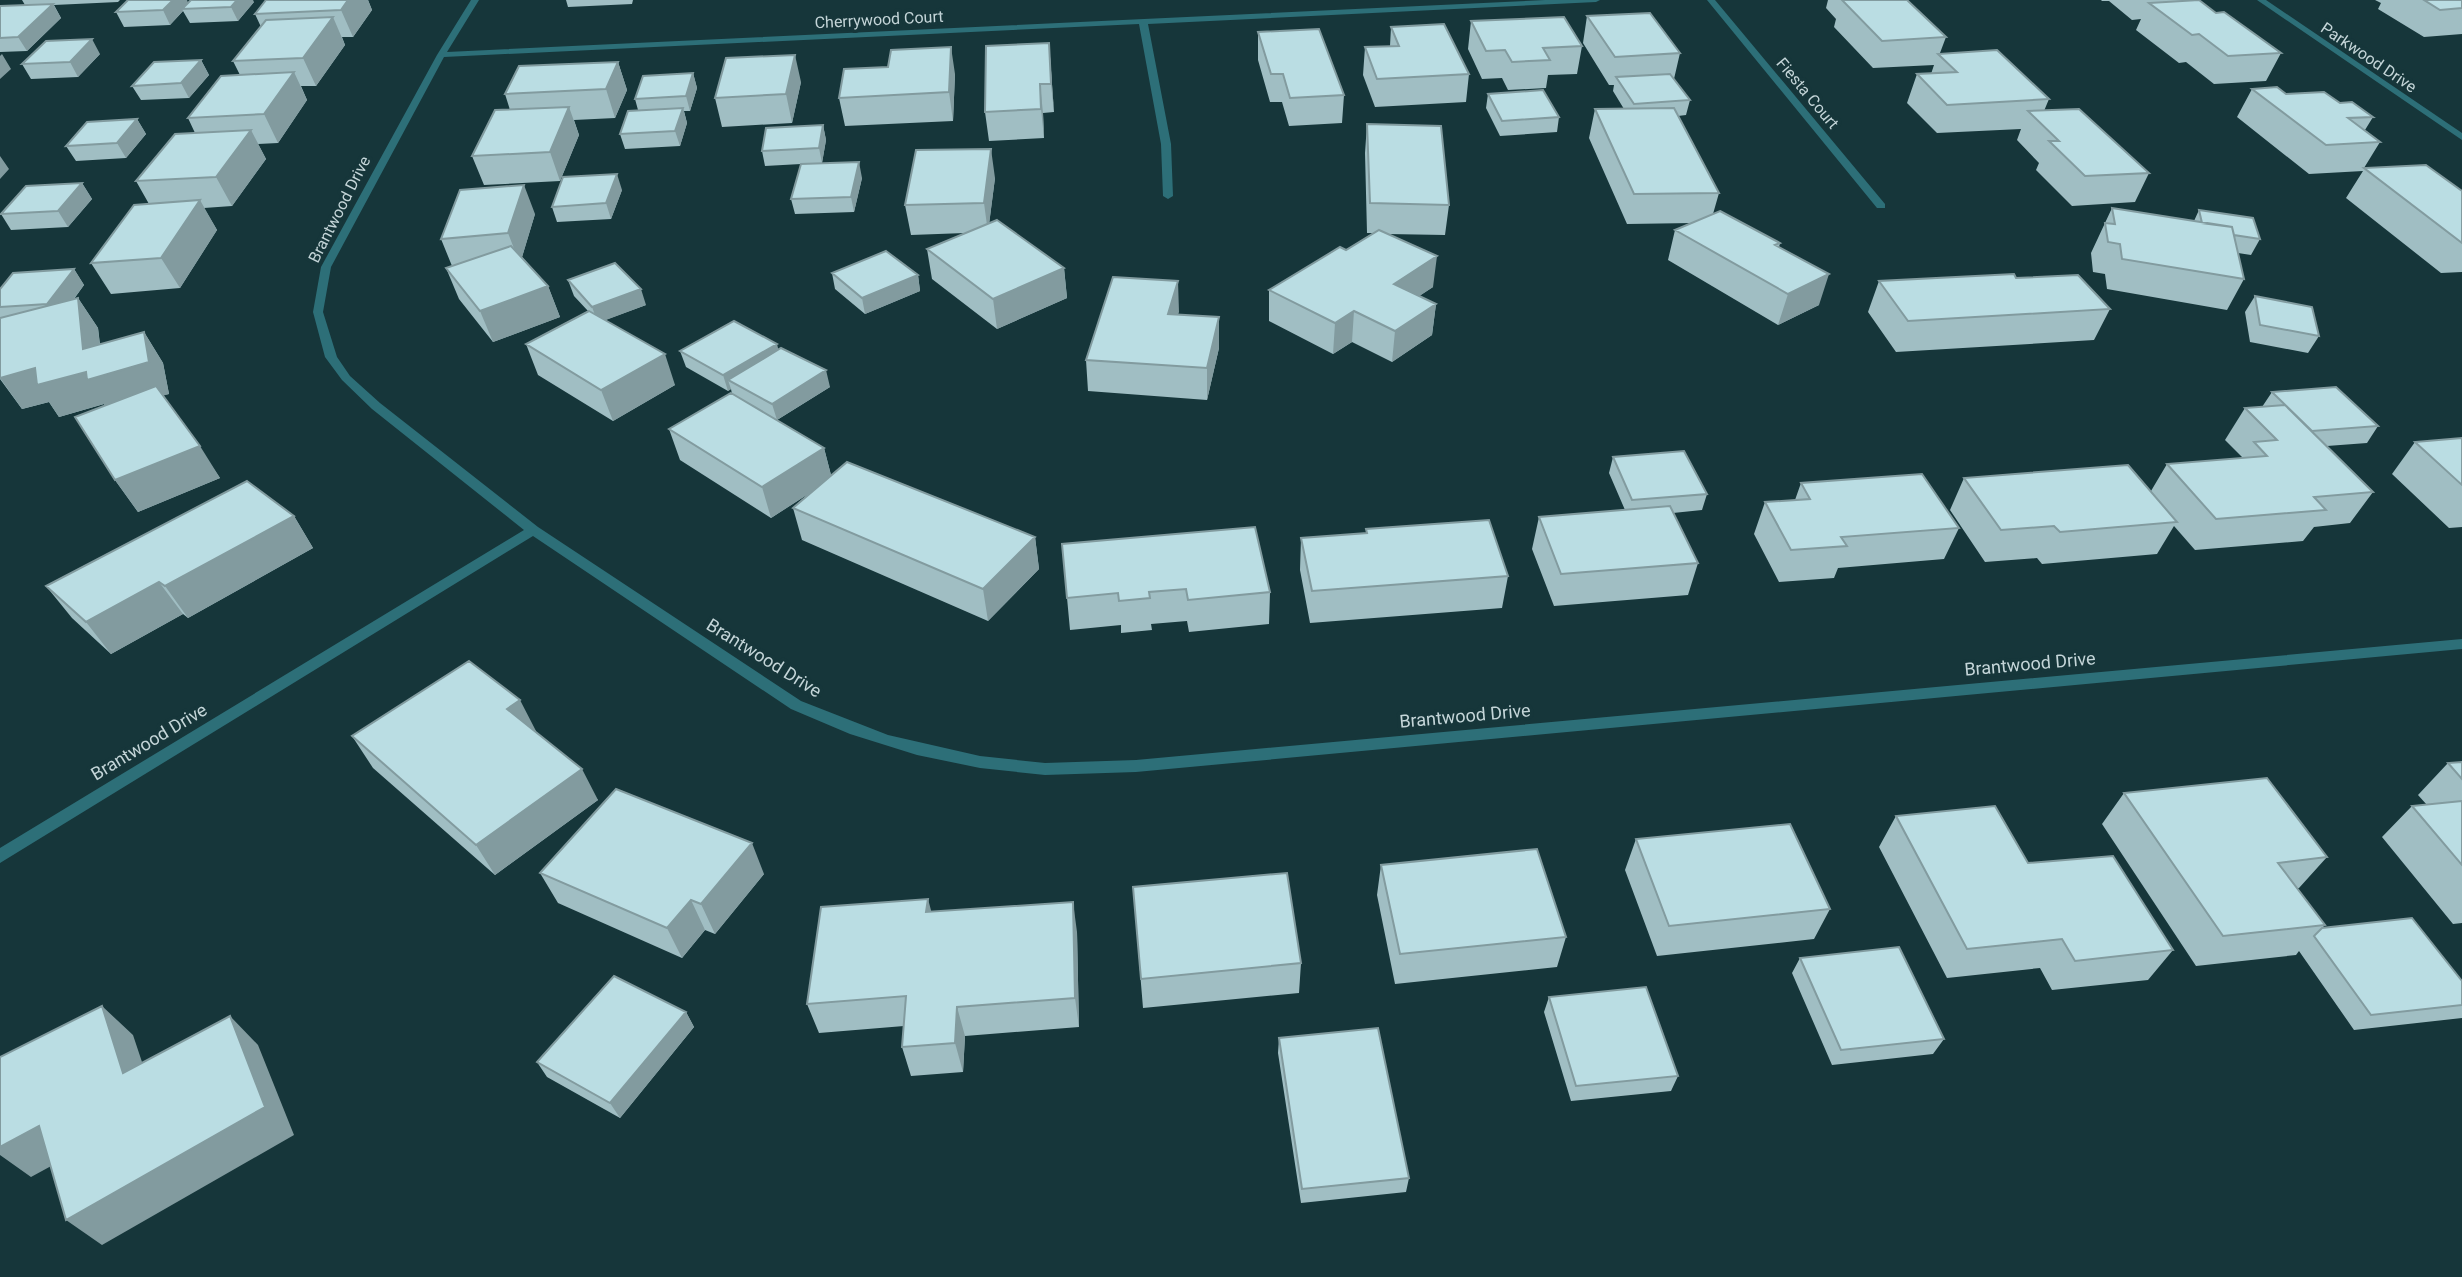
<svg xmlns="http://www.w3.org/2000/svg" width="2462" height="1277" viewBox="0 0 2462 1277" font-family="Roboto,sans-serif">
	<style>
		.lines { fill: none; stroke-linecap: round; stroke-linejoin: round }
		.minor { fill: #2d6f78; fill-rule: evenodd }
		.wall { fill: #a0bec3 }
		.shaded-wall { fill: #829b9f }
		.building { fill: #badde3; stroke: #829b9f; stroke-width: 2 }
		.labels { text-anchor: middle; stroke-width: 7; stroke-linejoin: round; paint-order: stroke }
		.far-street-label { font-size: 16px; fill: #c4d5d8; stroke: #16363a }
		.street-label { font-size: 18px; fill: #c4d5d8; stroke: #16363a }
	</style>
	<rect width="100%" height="100%" fill="#16363a"/>
	<g class="lines">
		<path class="minor" d="M471,0H479L447,52L1545,0H1600L1596,2L1148,24L1171,144L1173,196L1168,199L1163,196L1161,144L1139,24L444,57L331,267L323,312L337,357L350,376L380,403L538,527L801,701L888,735L980,756L1045,763L1136,760L2462,639V649L1136,772L1045,775L980,768L917,755L850,734L791,709L533,536L0,863V848L524,530L372,409L342,380L325,357L313,312L321,267L437,55Z
			M1707,0H1715L1885,204V208H1877Z
			M2257,0H2266L2462,133V140Z"/>
	</g>
	<path class="wall" d="M22,0H120L118,2L54,5L61,18L27,51L0,52V6L25,5Z
		M266,0H368L372,10L353,37H342L345,45L316,86H301L307,100L278,143L258,144L266,159L232,206L204,208L217,230L180,288L111,294L91,263L149,204L136,181L195,133L188,118L240,75L233,61L261,27L255,14Z
		M566,0H633L632,4L568,7Z
		M1828,0H1907L1946,37L1940,53L2049,99L2044,111L2149,173L2135,202L2072,206L2036,170L2039,163L2017,140L2021,129L1937,133L1907,103L1917,74H1931L1934,65L1873,68L1834,27L1836,19L1826,8Z
		M2101,0H2189V1L2216,13L2281,53L2266,81L2214,84L2186,62L2179,63L2136,30L2141,19L2132,20L2109,1H2102Z
		M2375,0H2462V34L2424,37L2378,9L2381,3Z
		M254,2L238,21L190,23L183,11L170,25L124,27L116,12L188,3Z
		M1587,16L1680,53L1674,79L1690,100L1686,115L1678,116L1719,193L1713,214L1780,243L1779,247L1819,305L1778,325L1668,260L1675,230L1693,223L1627,224L1589,138L1595,109H1624L1613,91L1614,85H1609L1583,43Z
		M1471,21L1582,46L1577,74L1548,75L1546,88L1508,90L1502,78L1482,79L1468,49Z
		M1391,27L1469,74L1466,102L1375,107L1363,75L1365,47L1390,46Z
		M1258,32L1344,95L1342,123L1289,126L1282,102H1270L1258,60Z
		M1049,43L1054,112L1043,113L1044,138L989,141L985,112Z
		M100,54L78,77L31,79L22,64Z
		M201,60L209,75L189,98L141,100L132,86Z
		M618,62L627,90L615,118L574,120L579,135L560,181L484,185L472,156L510,110L505,94Z
		M888,67L955,74L953,121L845,126L839,98Z
		M693,73L697,88L690,111H684L687,123L680,146L625,149L620,134L638,110L635,99Z
		M801,82L792,123L722,127L715,98Z
		M2252,89L2340,103L2373,117L2365,130L2380,142L2364,168L2462,191V272L2441,273L2346,198L2363,171L2309,174L2237,117Z
		M1488,94L1559,117L1557,132L1500,136L1486,108Z
		M137,119L146,134L126,158L76,161L66,146Z
		M1367,124L1449,205L1445,235L1387,234L1433,287L1419,296L1436,304L1432,335L1392,362L1352,342L1333,354L1269,321V290L1346,250L1373,233H1367L1365,153Z
		M823,125L826,140L822,163L862,178L854,212L795,214L791,199L801,164L765,166L762,151Z
		M995,178L989,224L1064,268L1067,298L997,329L932,279L927,249L965,233L911,235L905,205Z
		M82,183L92,199L68,227L11,230L1,214Z
		M622,190L611,219L557,222L552,207Z
		M2112,208L2194,221L2199,210L2260,239L2251,255L2238,253L2244,279L2227,310L2107,289L2105,274L2093,272L2091,253Z
		M535,214L522,257L548,286L560,317L493,342L459,299L446,268L452,266L441,239Z
		M74,269L84,285L74,299L78,298L98,328L100,344L144,332L163,363L169,394L163,395L220,478L138,512L115,480L105,406L104,404L59,417L49,402L22,409L0,379V289Z
		M832,273L918,275L920,291L865,314L835,289Z
		M2016,278L2110,309L2094,340L1896,352L1868,312L1879,281Z
		M568,280L646,305L605,320L675,385L613,421L538,375L526,344L588,311L574,296Z
		M1178,281V314L1219,348L1207,400L1088,391L1086,360Z
		M2255,296L2319,336L2308,353L2250,342L2245,312Z
		M778,350L830,387L777,420L824,448L831,475L1035,537L1039,569L988,621L802,540L793,508L808,494L771,518L680,460L669,429L732,394L731,389L728,391L686,367L680,351Z
		M2272,392L2378,426L2367,443L2327,446L2373,492L2350,523L2314,527L2303,541L2195,550L2174,526L2157,554L2042,564L2037,558L1985,562L1950,510L1964,478L2151,491L2167,464L2243,458L2225,440L2245,408L2262,407Z
		M2462,438V527L2449,528L2392,474L2415,442Z
		M1613,457L1707,494L1702,510L1673,513L1698,563L1688,595L1554,606L1532,549L1539,517L1625,510L1609,473Z
		M1801,483L1959,528L1944,559L1838,568L1834,578L1779,582L1754,534L1765,502L1795,500Z
		M294,516L313,548L188,618L183,614L111,654L72,618L46,586Z
		M1366,529L1508,576L1502,608L1310,623L1300,570L1301,538L1366,533Z
		M1062,544L1270,592L1269,624L1189,632L1187,621L1151,624L1152,630L1121,633V625L1070,630Z
		M536,731V732L598,800L495,875L373,768L352,736Z
		M2462,762V923L2453,924L2382,837L2412,806L2427,805L2418,795L2448,763Z
		M2124,793L2327,857L2299,888H2297L2325,925L2322,928L2462,981V1018L2354,1030L2299,951L2296,955L2196,966L2102,824Z
		M1896,816L2028,863L2173,950L2148,980L2052,990L2040,968L1947,978L1879,847Z
		M1636,839L1830,909L1814,939L1657,956L1625,870Z
		M1381,865L1566,937L1557,967L1395,984L1377,895Z
		M540,873L764,874L715,934L705,930L682,958L558,903Z
		M1133,887L1301,963L1299,993L1143,1008Z
		M932,912L1077,932L1079,1027L965,1036L963,1072L911,1076L902,1047L904,1026L819,1033L807,1004Z
		M1800,958L1944,1039L1933,1054L1832,1065L1792,973Z
		M1549,997L1678,1076L1671,1091L1571,1101L1544,1012Z
		M686,1012L694,1027L620,1118L547,1077L537,1062Z
		M1279,1038L1409,1178L1406,1192L1301,1203L1278,1053Z"/>
	<path class="shaded-wall" d="M173,0H187L189,5L182,9L183,11L170,25L163,10Z
		M237,0H253L254,2L238,21L231,7Z
		M348,0H368L372,10L353,37L341,10Z
		M53,4L61,18L27,51L18,37Z
		M333,17L345,45L316,86L303,58Z
		M92,39L100,54L78,77L70,62Z
		M1049,43L1051,70L1054,112L1051,84Z
		M951,47L955,74L953,121L949,92Z
		M2,54L11,69L0,79V56Z
		M795,55L801,82L792,123L786,94Z
		M201,60L209,75L189,98L181,83Z
		M618,62L627,90L615,118L606,89Z
		M294,72L307,100L278,143L264,114Z
		M693,73L697,88L690,111L686,96Z
		M1040,84L1043,113L1044,138L1041,109Z
		M569,107L579,135L560,181L550,152Z
		M683,108L687,123L680,146L675,131Z
		M137,119L146,134L126,158L117,143Z
		M823,125L826,140L822,163L819,148Z
		M251,130L266,159L232,206L216,177Z
		M991,149L995,178L988,233L984,203Z
		M0,156L9,169L0,179Z
		M859,162L862,178L854,212L851,197Z
		M617,174L622,190L611,219L606,203Z
		M82,183L92,199L68,227L58,211Z
		M524,185L535,214L520,264L508,233Z
		M200,200L217,230L180,288L161,258Z
		M1437,256L1433,287L1391,315L1394,284Z
		M1064,268L1067,298L997,329L993,299Z
		M74,269L84,285L58,320L47,304Z
		M1829,274L1819,305L1778,325L1788,294Z
		M918,275L920,291L865,314L862,298Z
		M1178,281L1179,312L1169,344L1168,314Z
		M548,286L560,317L493,342L480,311Z
		M641,289L646,305L598,323L592,307Z
		M78,298L98,328L103,375L144,332L163,363L169,394L109,411L104,404L59,417L49,402L22,409L0,378L35,368L86,372Z
		M1436,304L1432,335L1392,362L1395,331Z
		M1354,311L1352,342L1333,354L1335,323Z
		M1219,317V348L1207,400V368Z
		M777,344L781,360L728,380L731,389L728,391L723,375Z
		M665,354L675,385L613,421L601,390Z
		M826,370L830,387L777,420L772,404Z
		M200,446L220,478L138,512L115,480Z
		M824,448L832,479L771,518L762,487Z
		M294,516L313,548L188,618L165,586Z
		M1035,537L1039,569L988,621L983,589Z
		M159,582L183,614L111,654L86,622Z
		M520,700L536,731L524,741L507,709Z
		M582,769L598,800L495,875L476,845Z
		M752,843L764,874L715,934L701,904Z
		M928,899L936,929L926,912Z
		M691,900L705,930L682,958L667,928Z
		M1073,902L1077,932L1079,1027L1075,998Z
		M102,1006L133,1035L155,1101L123,1073Z
		M957,1007L965,1036L963,1072L955,1043Z
		M686,1012L694,1027L620,1118L610,1103Z
		M230,1016L258,1045L294,1135L102,1245L66,1220Z
		M39,1126L75,1153L31,1177L0,1155V1147Z"/>
	<path class="building" d="M128,0H173L163,10L116,12Z
		M191,0H237L231,7L182,9Z
		M266,0H348L341,10L255,14Z
		M1842,0H1907L1946,37L1882,41Z
		M2199,0L2216,13L2224,12L2281,53L2228,56L2199,34L2192,35L2149,3Z
		M2424,0H2462V8L2440,10Z
		M53,4L18,37L0,38V6Z
		M1650,13L1680,53L1615,57L1587,16Z
		M333,17L303,58L233,61L266,20Z
		M1564,17L1582,46L1543,48L1550,60L1512,62L1505,50L1486,51L1471,21Z
		M1444,24L1469,74L1377,79L1365,47L1399,46L1391,27Z
		M1319,29L1344,95L1290,98L1283,74H1271L1258,32Z
		M92,39L70,62L22,64L46,41Z
		M1049,43L1051,84H1040L1041,109L985,112L986,46Z
		M951,47L949,92L839,98L844,69L888,67L891,50Z
		M1997,50L2049,99L1947,105L1917,74L1957,72L1938,54Z
		M795,55L786,94L715,98L726,58Z
		M201,60L181,83L132,86L154,62Z
		M618,62L606,89L505,94L519,66Z
		M294,72L264,114L188,118L221,76Z
		M693,73L686,96L635,99L643,76Z
		M1670,74L1690,100L1634,104L1616,77Z
		M2277,87L2286,94L2324,92L2340,103L2352,102L2373,117L2348,118L2380,142L2326,145L2252,89Z
		M1543,90L1559,117L1502,121L1488,94Z
		M569,107L550,152L472,156L495,110Z
		M683,108L675,131L620,134L628,111Z
		M1674,108L1719,193L1634,194L1595,109Z
		M2079,109L2149,173L2085,176L2049,141H2059L2028,111Z
		M137,119L117,143L66,146L87,122Z
		M1367,124L1441,126L1449,205L1370,203Z
		M823,125L819,148L762,151L766,128Z
		M251,130L216,177L136,181L175,134Z
		M991,149L984,203L905,205L916,150Z
		M859,162L851,197L791,199L801,164Z
		M2426,165L2462,191V243L2364,168Z
		M617,174L606,203L552,207L563,177Z
		M82,183L58,211L1,214L26,186Z
		M524,185L508,233L441,239L460,190Z
		M200,200L161,258L91,263L134,205Z
		M2112,208L2232,227L2244,279L2122,259L2120,244L2108,242L2105,223L2115,224Z
		M2199,210L2253,218L2260,239L2234,235L2232,227L2202,223Z
		M1720,211L1780,243L1775,245L1829,274L1788,294L1675,230Z
		M997,220L1064,268L993,299L927,249Z
		M1379,230L1437,256L1394,284L1436,304L1395,331L1354,311L1335,323L1269,290L1340,247L1346,250Z
		M511,246L548,286L480,311L446,268Z
		M886,251L918,275L862,298L832,273Z
		M615,263L641,289L592,307L568,280Z
		M74,269L47,304L0,307V289L13,273Z
		M2014,274L2016,278L2078,275L2110,309L1908,321L1879,281Z
		M1113,277L1178,281L1168,314L1219,317L1207,368L1086,360Z
		M2255,296L2312,307L2319,336L2260,325Z
		M78,298L83,349L144,332L149,362L87,380L86,372L37,385L35,368L0,378V318Z
		M589,311L665,354L601,390L526,344Z
		M734,321L777,344L723,375L680,351Z
		M781,348L826,370L772,404L728,380Z
		M156,386L200,446L115,480L75,417Z
		M2336,387L2378,426L2312,431L2272,392Z
		M731,393L824,448L762,487L669,429Z
		M2285,405L2373,492L2314,497L2326,510L2216,519L2167,464L2267,456L2254,442L2277,440L2245,408Z
		M2462,438V485L2415,442Z
		M1684,451L1707,494L1632,500L1613,457Z
		M847,462L1035,537L983,589L793,508Z
		M2128,465L2177,522L2060,532L2054,526L2001,530L1964,478Z
		M1922,474L1959,528L1841,537L1847,546L1791,550L1765,502L1810,499L1801,483Z
		M247,481L294,516L165,586L159,582L86,622L46,586Z
		M1670,506L1698,563L1561,574L1539,517Z
		M1489,520L1508,576L1312,591L1301,538L1367,533L1366,529Z
		M1255,527L1270,592L1188,600L1186,589L1149,592L1150,598L1119,601L1118,593L1067,598L1062,544Z
		M469,661L520,700L507,709L582,769L476,845L352,736Z
		M2462,762V779L2448,763Z
		M2267,778L2327,857L2278,863L2325,925L2223,936L2124,793Z
		M616,789L752,843L701,904L691,900L667,928L540,873Z
		M2462,801V865L2412,806Z
		M1995,806L2028,863L2113,856L2173,950L2075,961L2062,939L1967,949L1896,816Z
		M1790,824L1830,909L1669,926L1636,839Z
		M1537,849L1566,937L1400,954L1381,865Z
		M1287,873L1301,963L1141,979L1133,887Z
		M928,899L926,912L1073,902L1075,998L957,1007L955,1043L902,1047L906,996L807,1004L821,907Z
		M2412,918L2462,981V1005L2371,1015L2314,936L2322,928Z
		M1899,947L1944,1039L1841,1050L1800,958Z
		M614,976L686,1012L610,1103L537,1062Z
		M1646,987L1678,1076L1576,1086L1549,997Z
		M102,1006L123,1073L230,1016L265,1107L66,1220L39,1126L0,1147V1057Z
		M1378,1028L1409,1178L1302,1189L1279,1038Z"/>
	<g class="labels">
		<g class="far-street-label">
			<text transform="translate(879 19) rotate(-3)" y="6">Cherrywood Court</text>
			<text transform="translate(2369 57) rotate(34)" y="6">Parkwood Drive</text>
			<text transform="translate(1808 93) rotate(50)" y="6">Fiesta Court</text>
			<text transform="translate(339 209) rotate(-63)" y="6">Brantwood Drive</text>
		</g>
		<g class="street-label">
			<text transform="translate(764 658) rotate(32)" y="6">Brantwood Drive</text>
			<text transform="translate(2030 664) rotate(-5)" y="6">Brantwood Drive</text>
			<text transform="translate(1465 716) rotate(-5)" y="6">Brantwood Drive</text>
			<text transform="translate(149 742) rotate(-31)" y="6">Brantwood Drive</text>
		</g>
	</g>
</svg>
